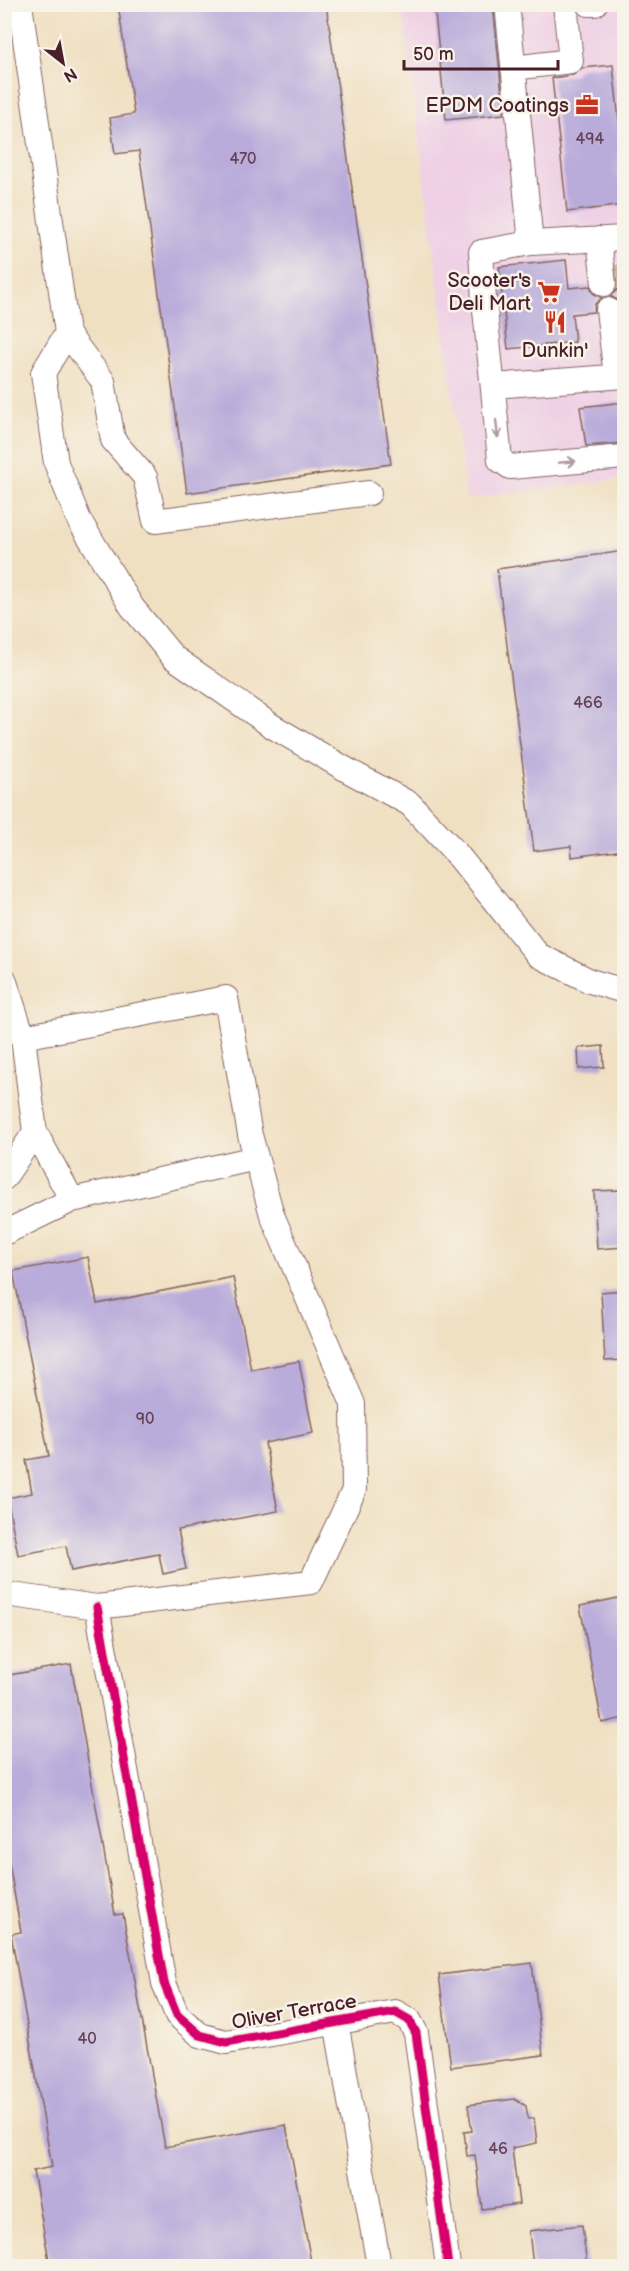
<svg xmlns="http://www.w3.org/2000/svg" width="629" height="2271" viewBox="0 0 629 2271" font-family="'Balsamiq Sans',sans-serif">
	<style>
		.built { fill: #efd0e5 }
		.building { fill: #b9abda }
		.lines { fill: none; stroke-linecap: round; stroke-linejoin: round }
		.minor-tunnel { stroke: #cfb9a4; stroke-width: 24; stroke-dasharray: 24 12; stroke-linecap: butt }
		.minor-casing { stroke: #846360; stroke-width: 26 }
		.minor { stroke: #fff; stroke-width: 24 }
		.cycleway-casing { stroke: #f7f3e8; stroke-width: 13 }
		.cycleway { stroke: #d6006c; stroke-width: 9 }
		.oneway { stroke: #ae9aa0 }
		.labels { text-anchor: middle; stroke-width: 5; stroke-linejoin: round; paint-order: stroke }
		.number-label { font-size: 16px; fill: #664257 }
		.poi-label { font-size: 20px; fill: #4a1f2b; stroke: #f7f3e8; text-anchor: end }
		.street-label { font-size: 20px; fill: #4a1f2b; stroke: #f7f3e8 }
	</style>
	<rect width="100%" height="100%" fill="#f7f3e8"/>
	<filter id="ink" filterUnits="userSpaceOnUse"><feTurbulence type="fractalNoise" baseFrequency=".0167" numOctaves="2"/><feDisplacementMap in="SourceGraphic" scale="12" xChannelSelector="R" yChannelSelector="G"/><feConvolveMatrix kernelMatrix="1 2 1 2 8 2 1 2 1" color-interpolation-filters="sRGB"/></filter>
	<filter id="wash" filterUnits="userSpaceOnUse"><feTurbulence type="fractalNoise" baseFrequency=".008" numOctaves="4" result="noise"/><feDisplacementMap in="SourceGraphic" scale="24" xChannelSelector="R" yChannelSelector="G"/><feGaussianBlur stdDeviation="1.35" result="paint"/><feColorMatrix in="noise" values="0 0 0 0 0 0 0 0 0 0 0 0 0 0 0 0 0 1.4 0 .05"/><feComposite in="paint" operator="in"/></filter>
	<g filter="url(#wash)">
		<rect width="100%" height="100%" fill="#f0e0c2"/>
		<path class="built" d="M402,5H624V478L466,499Z"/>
		<g id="blocks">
			<path class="building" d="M118,4H326L391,464L187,493L139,151L115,154L110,118L134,114Z
				M434,4H493L504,114L446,120Z
				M613,65L624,168V205L567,212L552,78L573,75L583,68Z
				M566,260L569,288L590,286L593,293L602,298L595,304L594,312L572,314L575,342L508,349L499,267Z
				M624,282V309H622L619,301L610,296L617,290L618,283Z
				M624,402V443L586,446L580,407Z
				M624,551V850L572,857L571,846L534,851L497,569Z
				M603,1046L604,1067L579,1069L578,1048Z
				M621,1190L624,1247L597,1249L594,1191Z
				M88,1257L97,1304L233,1277L251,1370L299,1361L313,1433L265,1443L278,1511L178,1530L186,1569L163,1574L159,1554L71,1571L66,1546L18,1555L7,1498L32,1493L26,1460L49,1456L13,1271Z
				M624,1290V1360L605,1361L601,1292Z
				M618,1598L624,1634V1718L602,1723L580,1606Z
				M71,1664L115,1915L123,1914L165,2147L286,2125L311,2262L286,2266H50L33,2171L52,2167L11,1934L21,1932L4,1835V1676Z
				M532,1963L543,2055L451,2067L439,1975Z
				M514,2099L526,2106L528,2119L534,2118L537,2143L512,2148L519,2204L482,2209L475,2155L467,2156L464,2132L472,2131L468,2105Z
				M582,2225L587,2266H533L529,2231Z"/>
		</g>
	</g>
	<g filter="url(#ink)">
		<use href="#blocks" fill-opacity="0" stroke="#846360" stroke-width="1.5"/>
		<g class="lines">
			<path class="minor-tunnel" d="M615,277L624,276"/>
			<g class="minor-casing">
				<path id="minor" d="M20,4L67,333L43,373L56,463L79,520L132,607L173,657L272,726L347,770L410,804L456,853L538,955L590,981L624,991
					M507,4L531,243
					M589,4H595
					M513,68L571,61L565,4
					M624,238L531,243L481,252L484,300L500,460L510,467L624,457
					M599,239L604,284
					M608,310L616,376
					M67,333L103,381L113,440L145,477L155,521L369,493
					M493,386L624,376
					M4,979L23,1037L35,1132L4,1178
					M35,1132L72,1200L256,1158
					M4,1233L72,1200
					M4,1592L5,1594L97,1607L311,1582L354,1490L353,1404L272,1215L250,1135L226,998L23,1037
					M97,1607L164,1983L177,2015L200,2035L226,2042L395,2012L409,2020L416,2033L448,2266
					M336,2022L379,2266"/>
			</g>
			<use href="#minor" class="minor"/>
			<g class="cycleway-casing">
				<path id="cycleway" d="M97,1607L164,1983L177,2015L200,2035L226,2042L395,2012L409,2020L416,2033L448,2266"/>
			</g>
			<use href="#cycleway" class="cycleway"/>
		</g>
		<defs><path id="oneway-shaft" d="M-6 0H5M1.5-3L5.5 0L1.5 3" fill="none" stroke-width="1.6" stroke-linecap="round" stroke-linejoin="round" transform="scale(1.5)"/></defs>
		<g class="oneway">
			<use href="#oneway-shaft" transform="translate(497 429) rotate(84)"/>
			<use href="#oneway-shaft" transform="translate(567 462) rotate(-5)"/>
		</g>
	</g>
	<defs>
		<g id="office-bare" transform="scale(1.8)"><path d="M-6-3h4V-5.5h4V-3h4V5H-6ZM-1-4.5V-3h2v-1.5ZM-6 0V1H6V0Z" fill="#c8321e" stroke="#f7f3e8" stroke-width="2.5" paint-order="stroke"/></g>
		<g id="supermarket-bare" transform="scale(1.8)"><path d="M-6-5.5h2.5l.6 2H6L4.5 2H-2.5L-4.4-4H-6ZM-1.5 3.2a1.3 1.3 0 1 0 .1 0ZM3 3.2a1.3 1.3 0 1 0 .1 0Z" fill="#c8321e" stroke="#f7f3e8" stroke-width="2.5" paint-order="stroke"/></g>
		<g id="restaurant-bare" transform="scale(1.8)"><path d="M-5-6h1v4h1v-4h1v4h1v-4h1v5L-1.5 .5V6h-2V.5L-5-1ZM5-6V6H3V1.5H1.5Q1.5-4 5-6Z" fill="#c8321e" stroke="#f7f3e8" stroke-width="2.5" paint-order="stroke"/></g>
	</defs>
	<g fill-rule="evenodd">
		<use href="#office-bare" x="587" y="105"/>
		<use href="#supermarket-bare" x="549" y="292"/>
		<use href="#restaurant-bare" x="555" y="322"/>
	</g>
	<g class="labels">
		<g class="number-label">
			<text x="590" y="144">494</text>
			<text x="243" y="164">470</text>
			<text x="588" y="708">466</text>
			<text x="145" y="1424">90</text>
			<text x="87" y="2044">40</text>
			<text x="498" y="2154">46</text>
		</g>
		<g class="poi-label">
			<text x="569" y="112">EPDM Coatings</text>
			<text x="531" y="287">Scooter's<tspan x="531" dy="23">Deli Mart</tspan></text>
			<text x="555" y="357" text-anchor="middle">Dunkin'</text>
		</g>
		<g class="street-label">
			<text transform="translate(294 2011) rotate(-10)" y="7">Oliver Terrace</text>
		</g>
	</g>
	<rect width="629" height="2271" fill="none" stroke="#f7f3e8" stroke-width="24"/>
	<g transform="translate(63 63) rotate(149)" stroke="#f7f3e8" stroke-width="4.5" paint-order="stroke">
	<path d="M0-4.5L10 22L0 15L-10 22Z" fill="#4a1f2b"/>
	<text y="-9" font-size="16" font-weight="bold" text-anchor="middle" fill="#4a1f2b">N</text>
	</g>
	<path d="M404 60v9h154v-9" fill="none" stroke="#4a1f2b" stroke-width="3"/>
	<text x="413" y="60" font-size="18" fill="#4a1f2b" stroke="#f7f3e8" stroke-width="4.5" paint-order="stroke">50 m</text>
</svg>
